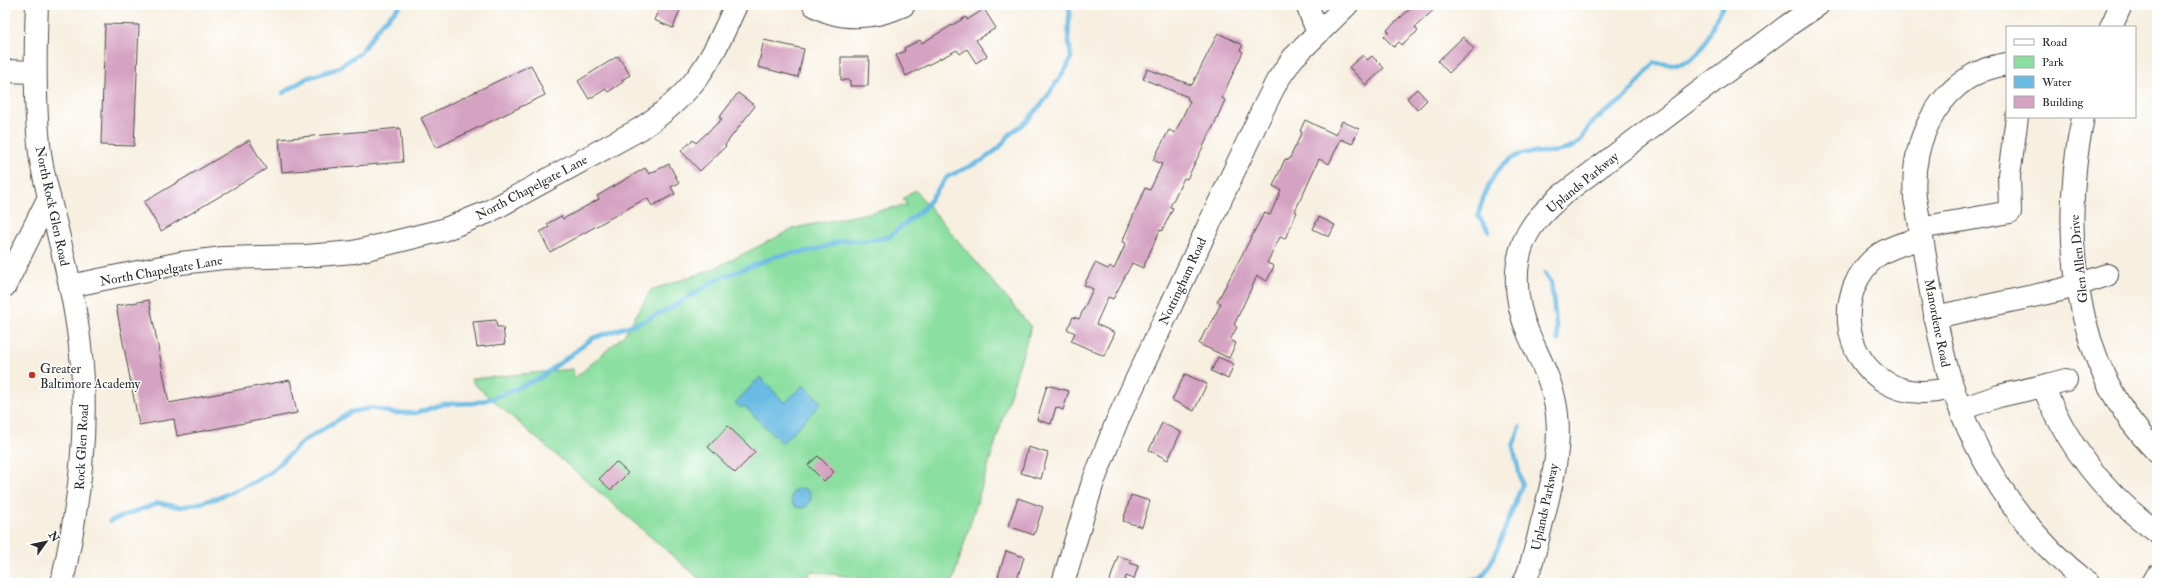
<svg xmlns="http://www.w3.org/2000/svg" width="2162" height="588" viewBox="0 0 2162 588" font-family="'IM FELL Double Pica',serif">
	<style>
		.green { fill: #8bdfa0; stroke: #5b8566 }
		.water { fill: #69bbe4; stroke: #4a7388 }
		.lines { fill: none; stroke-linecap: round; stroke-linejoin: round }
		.stream { stroke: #69bbe4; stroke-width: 4.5 }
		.building { fill: #d5a3c2 }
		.minor-casing { stroke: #4a4846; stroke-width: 24 }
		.minor { stroke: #fff; stroke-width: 22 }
		.poi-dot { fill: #c8321e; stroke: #fff; stroke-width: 1.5 }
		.labels { text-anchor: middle; stroke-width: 3; stroke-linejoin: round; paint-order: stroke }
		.street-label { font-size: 13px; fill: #2b2b2b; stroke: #fff }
		.poi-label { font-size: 13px; fill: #2b2b2b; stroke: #fff; text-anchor: start }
	</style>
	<rect width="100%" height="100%" fill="#fff"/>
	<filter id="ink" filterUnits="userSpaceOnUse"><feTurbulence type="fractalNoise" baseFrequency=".025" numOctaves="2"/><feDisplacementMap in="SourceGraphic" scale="8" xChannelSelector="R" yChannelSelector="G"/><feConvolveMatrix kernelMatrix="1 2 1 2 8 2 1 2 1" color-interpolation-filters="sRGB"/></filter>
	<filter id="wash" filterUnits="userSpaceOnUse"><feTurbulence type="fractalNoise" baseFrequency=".012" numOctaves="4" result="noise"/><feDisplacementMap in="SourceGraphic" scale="16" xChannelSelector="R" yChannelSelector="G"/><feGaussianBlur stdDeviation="0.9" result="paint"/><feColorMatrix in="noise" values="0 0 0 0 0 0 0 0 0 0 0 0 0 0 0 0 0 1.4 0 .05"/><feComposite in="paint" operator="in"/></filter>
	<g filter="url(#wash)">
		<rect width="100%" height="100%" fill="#f7efe0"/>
		<path class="green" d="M915,190L1031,327L952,583H892L811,571L805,583H704L474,384L471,379L573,369L574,379L624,335L651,290L711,270L795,228L907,205L903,199Z"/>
		<path class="water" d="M760,377L785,403L803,385L822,403L782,443L744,406L741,408L735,403Z
			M791 498a10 10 0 1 1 20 0a10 10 0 1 1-20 0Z"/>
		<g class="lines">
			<path class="stream" d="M283,93L307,78L336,69L360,53L381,24L401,5
				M1489,231L1478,216C1484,190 1498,157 1527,153C1542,151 1559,154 1572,147C1583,142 1584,132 1591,124C1600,114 1612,109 1622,100C1634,90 1643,75 1654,63C1663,63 1673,65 1682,63C1705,60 1712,21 1724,5
				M1545,273L1551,282L1558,340
				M110,521L158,503L180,507L196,504L217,498L256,481L271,472L302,442L351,412L372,408L393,413H416L444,404L474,403L494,398L540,378L593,338L641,322L671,308L718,279L777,256L815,250L844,240L864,241L889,237L924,208L947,177L983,160L999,148L1011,133L1027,121L1044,101L1067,67L1071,58L1068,35L1070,5
				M1467,583L1483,576L1494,557L1522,485L1513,446L1520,427"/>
		</g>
		<g id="blocks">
			<path class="building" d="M661,5H682L673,28L654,20Z
				M1414,5H1439L1415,27L1418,31L1401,45L1399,42L1394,47L1384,37L1389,32L1387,30Z
				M984,9L996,28L976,40L987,56L976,63L967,49L960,54L957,50L906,76L896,55L905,51L904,48L920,40L922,43L966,17L967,20Z
				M105,24L139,25L134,146L101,145Z
				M1218,33L1243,45L1240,50L1243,52L1228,84L1222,98L1225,100L1214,125L1187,179L1184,178L1170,207L1173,208L1162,231L1160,230L1143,268L1132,263L1113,299L1108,297L1096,324L1115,333L1104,356L1071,341L1075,333L1067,329L1073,317L1079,319L1093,289L1084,285L1095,263L1108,269L1110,266L1114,269L1126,243L1122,242L1145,188L1150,190L1162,164L1153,160L1169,130L1175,133L1190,101L1187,99L1188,97L1143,79L1147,69L1192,85Z
				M1463,37L1474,49L1449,73L1438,61Z
				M764,40L804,49L798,77L758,67Z
				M1363,55L1367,60L1372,56L1384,68L1366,85L1349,67Z
				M618,56L630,75L622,80L623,82L608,92L606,89L589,99L578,81Z
				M841,57H869L868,86H850V80H841Z
				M531,65L545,95L436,148L421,118Z
				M1417,89L1427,100L1417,110L1407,98Z
				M738,93L755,106L725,145L726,146L700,171L681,151L693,140L696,143L722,119L719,118Z
				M1305,120L1336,135L1342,121L1359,129L1352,144L1341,139L1329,164L1319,159L1295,211L1297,212L1285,239L1280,237L1267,263L1274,266L1267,281L1257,276L1234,325L1237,327L1230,340L1236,343L1229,358L1199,344L1206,329L1208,330L1221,303L1217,302L1264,213L1270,215L1281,190L1273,186L1285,159L1289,160L1302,132L1300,131Z
				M400,128L403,162L282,172L279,139Z
				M249,140L266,169L161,231L144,202Z
				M669,164L679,183L671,187L675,194L652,206L648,199L643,200L550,252L540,232L549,227L547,224L561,216L563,219L599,199L597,196L645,168L649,174Z
				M1319,217L1335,225L1329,237L1313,229Z
				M149,300L169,403L290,380L297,413L177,436L174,419L139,425L116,306Z
				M496,320L497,327H503L505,344L477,347L473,322Z
				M1218,357L1234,364L1228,379L1211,371Z
				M1185,374L1207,384L1194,411L1172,400Z
				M1047,385L1069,391L1063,410L1056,407L1051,424L1037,420Z
				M1162,423L1181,432L1168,460L1149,450Z
				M728,426L755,452L735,473L708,447Z
				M1028,447L1048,453L1041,479L1021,473Z
				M818,456L834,472L824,481L808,465Z
				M616,462L628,473L611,490L599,479Z
				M1131,495L1150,501L1142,527L1123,521Z
				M1018,498L1043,507L1034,535L1008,526Z
				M1006,551L1024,557L1016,583L997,580Z
				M1118,556L1131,560L1130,563L1138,566L1134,579L1126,576L1124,583H1109Z"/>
		</g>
	</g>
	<g filter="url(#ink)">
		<use href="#blocks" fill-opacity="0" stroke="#4a4846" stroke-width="1"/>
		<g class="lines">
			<g class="minor-casing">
				<path id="minor" d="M37,5C35,54 34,104 40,153C42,172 48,191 52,209C63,254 75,300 80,346C90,426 79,504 62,583
					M814,5C841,22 876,18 904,5
					M1307,5L1318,33
					M2111,27L2121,5
					M2007,64C1943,73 1909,138 1915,198C1926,255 1932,313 1947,368C1969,451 2020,531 2088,583
					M5,71L35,72
					M2083,117C2060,230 2071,366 2157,452
					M1920,228L2010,212L2009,175L2017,117
					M1922,238C1907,243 1890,246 1877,256C1835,289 1841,358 1887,383C1908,395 1930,393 1953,388
					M5,286L49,197
					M70,286L181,263L223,258L306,256L354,252L443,230L488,212L640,129C695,93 710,63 736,5
					M1935,317L2061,290L2107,275
					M2043,386L2066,380
					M1961,409L1999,396L2043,386C2067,445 2105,495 2157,532
					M1063,583L1092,485L1117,421L1263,109L1277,81L1293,58L1347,5
					M1524,583C1533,564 1537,542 1542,522C1551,488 1561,450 1557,415C1554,385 1541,362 1529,335C1514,301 1510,257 1533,225C1541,214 1552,204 1562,195L1787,26L1818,5
					M2153,583L2157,576"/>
			</g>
			<use href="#minor" class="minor"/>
		</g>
	</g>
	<circle class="poi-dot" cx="32" cy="375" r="4"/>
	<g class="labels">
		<g class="street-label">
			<text transform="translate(1582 182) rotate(-39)" y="5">Uplands Parkway</text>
			<text transform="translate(531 187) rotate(-28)" y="5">North Chapelgate Lane</text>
			<text transform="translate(53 206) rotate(78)" y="5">North Rock Glen Road</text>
			<text transform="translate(2078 259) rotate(-96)" y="5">Glen Allen Drive</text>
			<text transform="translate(161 270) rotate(-10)" y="5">North Chapelgate Lane</text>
			<text transform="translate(1182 281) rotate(-65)" y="5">Nottingham Road</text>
			<text transform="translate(1938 323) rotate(79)" y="5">Manordene Road</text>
			<text transform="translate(81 447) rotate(-87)" y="5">Rock Glen Road</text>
			<text transform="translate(1544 507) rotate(-78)" y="5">Uplands Parkway</text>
		</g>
		<g class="poi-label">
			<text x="40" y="373">Greater<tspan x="40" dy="15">Baltimore Academy</tspan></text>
		</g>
	</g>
	<rect width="2162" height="588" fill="none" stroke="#fff" stroke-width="20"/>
	<rect x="2006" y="26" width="130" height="92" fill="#ffffff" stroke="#aaaaaa"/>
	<rect x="2014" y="39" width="20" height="6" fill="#ffffff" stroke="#aaaaaa"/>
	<text x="2042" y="46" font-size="12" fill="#2b2b2b">Road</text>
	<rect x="2014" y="56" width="20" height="12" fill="#8bdfa0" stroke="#aaaaaa"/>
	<text x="2042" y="66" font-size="12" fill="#2b2b2b">Park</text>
	<rect x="2014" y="76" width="20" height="12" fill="#69bbe4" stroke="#aaaaaa"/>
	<text x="2042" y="86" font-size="12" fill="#2b2b2b">Water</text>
	<rect x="2014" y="96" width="20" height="12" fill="#d5a3c2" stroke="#aaaaaa"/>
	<text x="2042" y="106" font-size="12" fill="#2b2b2b">Building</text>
	<g transform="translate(46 542) rotate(57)" stroke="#ffffff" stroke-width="3" paint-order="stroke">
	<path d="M0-3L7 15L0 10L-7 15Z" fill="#2b2b2b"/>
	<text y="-6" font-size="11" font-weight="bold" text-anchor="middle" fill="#2b2b2b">N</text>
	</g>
</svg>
